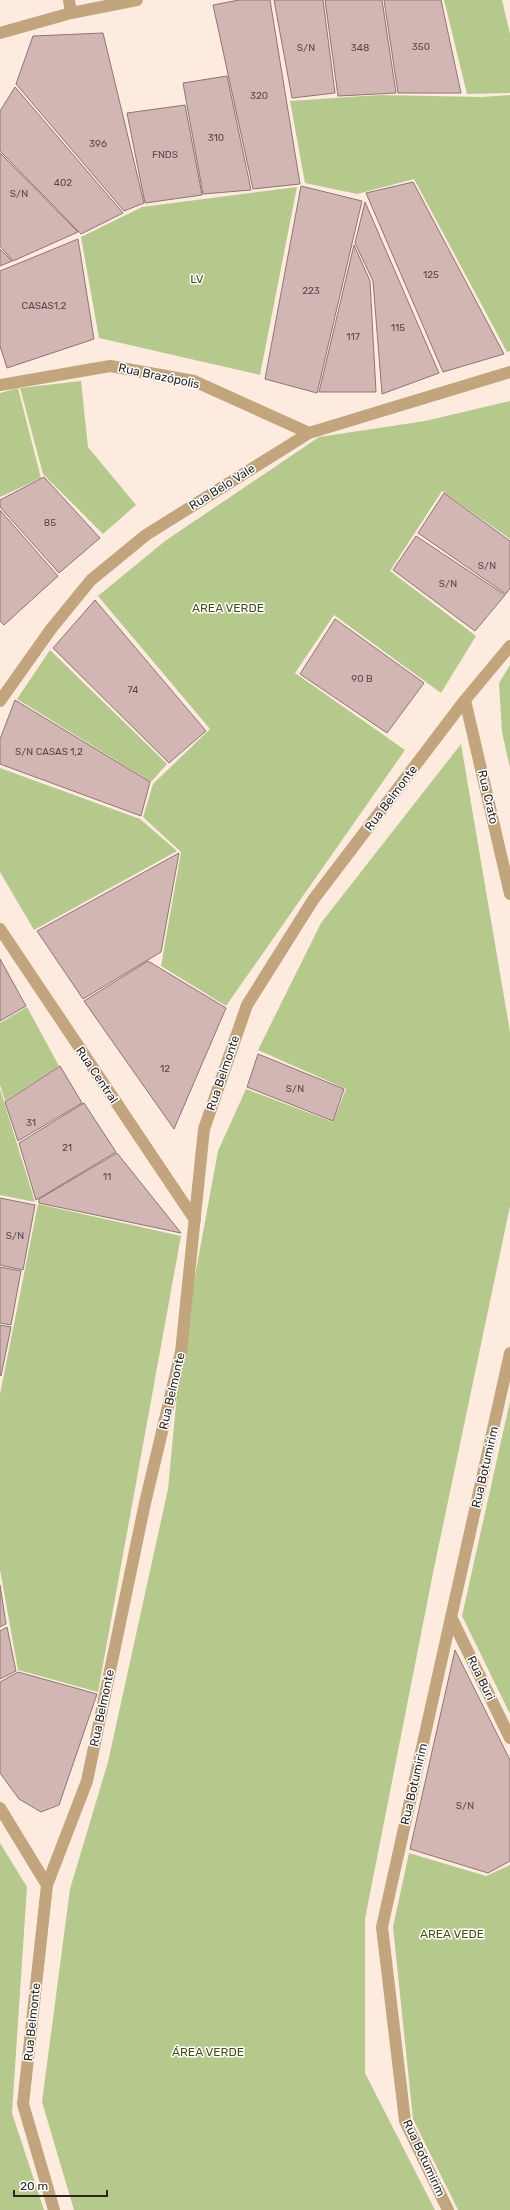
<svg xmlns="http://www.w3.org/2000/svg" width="510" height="2210" viewBox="0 0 510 2210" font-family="Rubik,sans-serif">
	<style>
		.forest { fill: #b6c98d }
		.building { fill: #d1b6b3; stroke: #8f7573 }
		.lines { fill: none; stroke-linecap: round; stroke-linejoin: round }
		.minor { stroke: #c2a57d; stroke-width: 12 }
		.labels { text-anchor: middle; stroke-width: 3; stroke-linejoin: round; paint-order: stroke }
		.number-label { font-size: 10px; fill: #574a46 }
		.park-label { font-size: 12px; fill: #425110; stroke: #fff }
		.street-label { font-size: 12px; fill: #2e2621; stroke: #fff }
	</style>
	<rect width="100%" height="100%" fill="#fdebdf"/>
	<path class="forest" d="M444,0H502L510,34V93L467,94Z
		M380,95L482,97L510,95V351L507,352L414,179L357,194L305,183L290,101Z
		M297,187L260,375L99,338L81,237L142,207Z
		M81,381L88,447L136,505L103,534L43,474L20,388Z
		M18,388L41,478L0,497V393Z
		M510,401V539L442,491L390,571L476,636L441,693L334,615L295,673L405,750L226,1006L161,966L181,852L143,817L153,784L210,729L98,596L165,541L319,437L425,421Z
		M50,650L167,764L151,782L17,699Z
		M510,665V768L502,732L499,683Z
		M461,744L510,1032V1206L433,1573L365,1919V2073L435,2210H74L42,2102L70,1889L108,1762L168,1489L181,1352L218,1151L246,1089L333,1122L346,1089L258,1050L321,923Z
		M0,768L140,819L177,851L34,930L0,872Z
		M27,1007L59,1066L5,1101L0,1085V1023Z
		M0,1089L35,1202L0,1195Z
		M38,1204L181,1236L98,1692L18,1670L0,1570V1394Z
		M510,1401V1714L462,1616Z
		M0,1843L27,1887L12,2113L44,2210H0Z
		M409,1853L486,1876L510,1865V2210H458L413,2119L393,1927Z"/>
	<path class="building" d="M239,0H270L300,184L253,189L213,5Z
		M274,0H323L335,93L292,98Z
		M325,0H382L396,93L338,96Z
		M384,0H441L461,93H398Z
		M103,33L144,203L124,211L16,84L33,36Z
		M227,76L251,190L203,194L183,83Z
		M15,87L123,213L81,234L0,151V111Z
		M185,105L202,195L145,203L127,113Z
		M0,153L78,232L13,261L0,246Z
		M413,182L504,354L443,372L366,193Z
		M301,186L362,201L317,393L265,379Z
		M365,202L439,373L382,394L373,281L355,243Z
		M78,239L94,339L7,368L0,346V271Z
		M354,245L370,281L376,392H319Z
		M0,249L12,261L0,266Z
		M44,477L100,538L59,573L0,507V500Z
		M444,493L510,541V588L506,594L418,533Z
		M0,510L58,576L4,625L0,621Z
		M416,536L505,595L475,631L393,570Z
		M95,600L206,731L169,763L53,648Z
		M335,619L424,683L387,733L300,674Z
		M15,700L150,782L141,816L0,764V739Z
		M179,853L161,952L83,999L37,931Z
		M0,959L26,1006L0,1021Z
		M148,961L226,1008L174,1129L84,1001Z
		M258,1054L344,1089L333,1121L247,1087Z
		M60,1066L82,1103L18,1141L5,1102Z
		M84,1103L116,1152L36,1200L19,1143Z
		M117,1153L181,1233L39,1203V1199Z
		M0,1198L35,1205L23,1270L0,1265Z
		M0,1267L21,1271L11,1325L0,1323Z
		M0,1325L11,1327L1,1376L0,1375Z
		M0,1585L6,1624L0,1627Z
		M7,1627L16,1671L0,1679V1631Z
		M455,1650L510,1760V1861L488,1873L410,1849Z
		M18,1672L97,1694L59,1805L41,1812L19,1799L0,1773V1682Z"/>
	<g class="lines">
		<path class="minor" d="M69,0L71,13
			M0,33L71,13L137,0
			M0,385L110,366L194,381L309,433
			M465,700L510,894
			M0,701L51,629L91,580L146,535L309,433L510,372
			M0,929L195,1220
			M451,1617L510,1738
			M0,1808L47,1885
			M54,2210L23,2104L47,1885L87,1781L145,1503L181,1352L204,1129L247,1005L313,900L465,700L510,646
			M448,2210L405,2121L382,1927L510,1353"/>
	</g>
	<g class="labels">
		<g class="number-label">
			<text x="421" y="50">350</text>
			<text x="306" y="51">S/N</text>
			<text x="360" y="51">348</text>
			<text x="259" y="99">320</text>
			<text x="216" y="141">310</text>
			<text x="98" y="147">396</text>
			<text x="165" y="158">FNDS</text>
			<text x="63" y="186">402</text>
			<text x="19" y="197">S/N</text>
			<text x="431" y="278">125</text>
			<text x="311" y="294">223</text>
			<text x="44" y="309">CASAS1,2</text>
			<text x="398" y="331">115</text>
			<text x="353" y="340">117</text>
			<text x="50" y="526">85</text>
			<text x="487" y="569">S/N</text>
			<text x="448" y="587">S/N</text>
			<text x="362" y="682">90 B</text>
			<text x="133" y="693">74</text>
			<text x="49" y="755">S/N CASAS 1,2</text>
			<text x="165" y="1072">12</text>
			<text x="295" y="1092">S/N</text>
			<text x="31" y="1126">31</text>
			<text x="67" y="1151">21</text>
			<text x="107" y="1180">11</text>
			<text x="15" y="1239">S/N</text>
			<text x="465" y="1809">S/N</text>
		</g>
		<g class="park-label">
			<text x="197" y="283">LV</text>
			<text x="228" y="612">AREA VERDE</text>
			<text x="452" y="1938">AREA VEDE</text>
			<text x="208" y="2056">ÁREA VERDE</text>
		</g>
		<g class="street-label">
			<text transform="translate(159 376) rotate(12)" y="4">Rua Brazópolis</text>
			<text transform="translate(222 487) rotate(-32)" y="4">Rua Belo Vale</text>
			<text transform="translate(488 797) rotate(77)" y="4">Rua Crato</text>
			<text transform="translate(391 798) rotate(-53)" y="4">Rua Belmonte</text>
			<text transform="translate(223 1073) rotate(-71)" y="4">Rua Belmonte</text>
			<text transform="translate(97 1075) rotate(56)" y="4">Rua Central</text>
			<text transform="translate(172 1391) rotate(-77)" y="4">Rua Belmonte</text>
			<text transform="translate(485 1467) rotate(-77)" y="4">Rua Botumirim</text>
			<text transform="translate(481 1678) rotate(64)" y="4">Rua Buri</text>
			<text transform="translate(102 1708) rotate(-78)" y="4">Rua Belmonte</text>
			<text transform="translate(414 1784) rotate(-77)" y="4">Rua Botumirim</text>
			<text transform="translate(32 2022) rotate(-84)" y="4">Rua Belmonte</text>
			<text transform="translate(424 2158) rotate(65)" y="4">Rua Botumirim</text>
		</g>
	</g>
	<path d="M14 2190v6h93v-6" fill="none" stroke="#2e2621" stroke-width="2"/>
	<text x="20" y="2190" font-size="12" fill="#2e2621" stroke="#ffffff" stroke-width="3" paint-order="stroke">20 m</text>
</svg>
